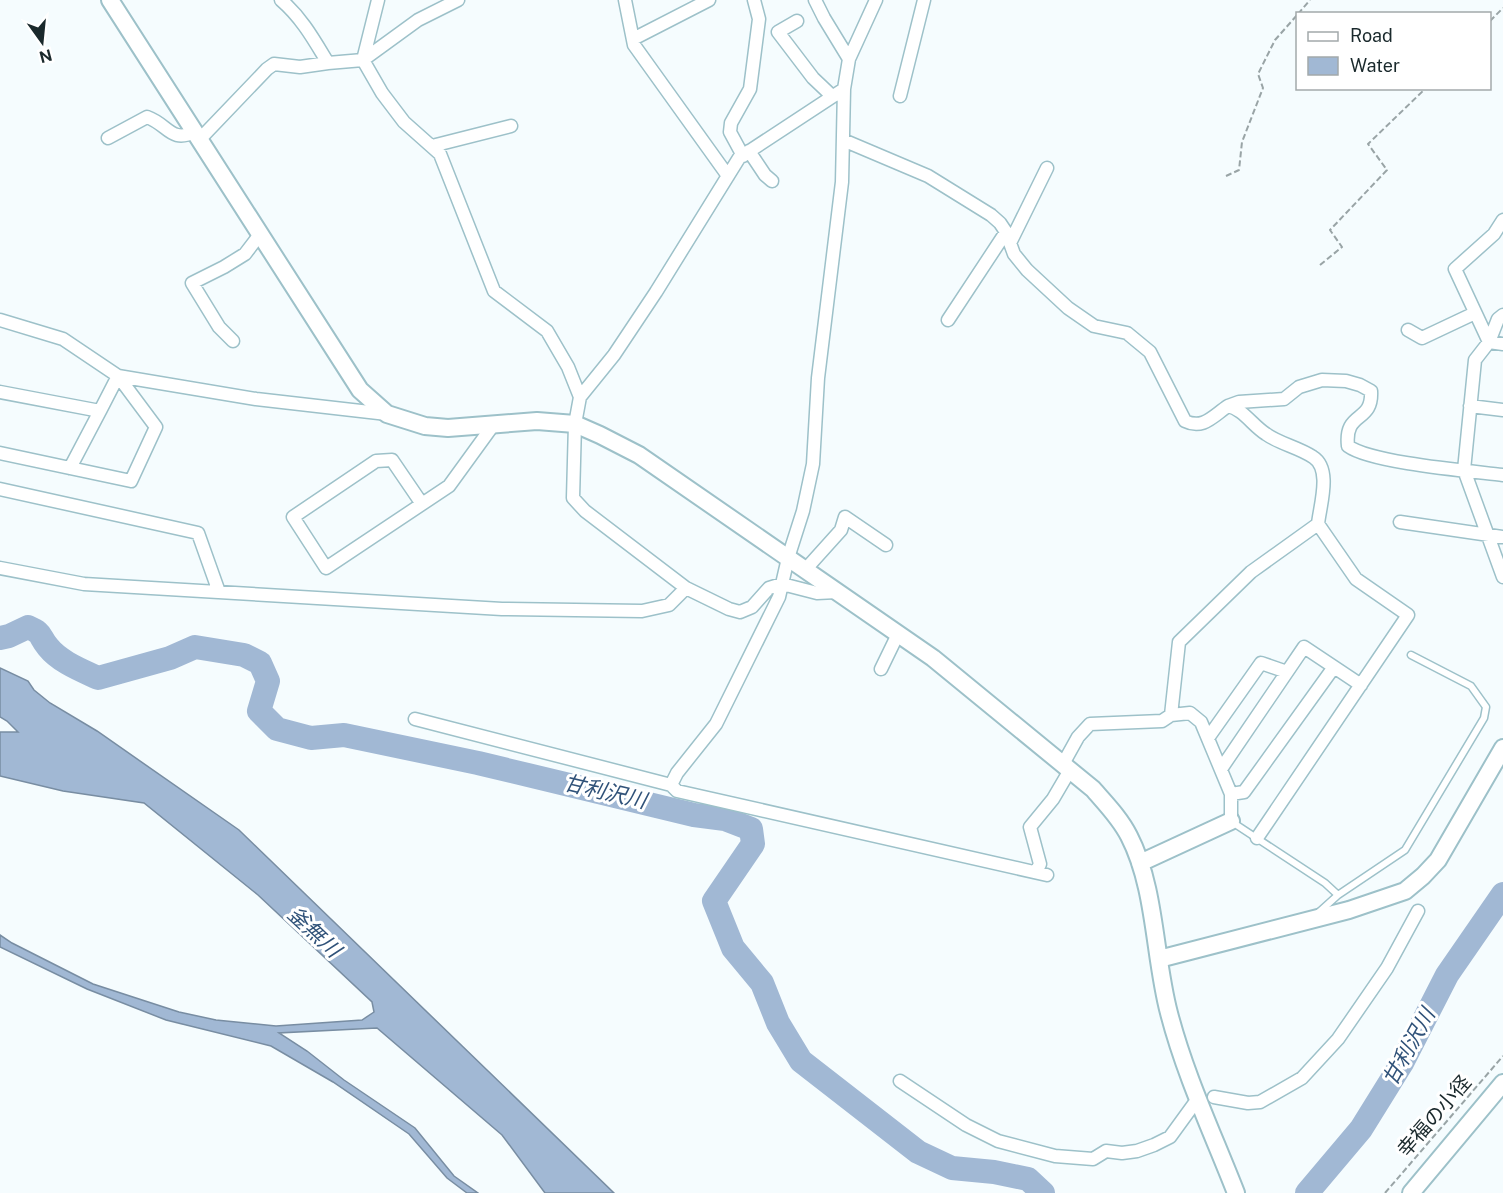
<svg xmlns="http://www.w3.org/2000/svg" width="1503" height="1193" viewBox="0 0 1503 1193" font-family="'Public Sans','Noto Sans JP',sans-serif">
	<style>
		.water { fill: #a1b8d4; stroke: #788da2; stroke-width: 1.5 }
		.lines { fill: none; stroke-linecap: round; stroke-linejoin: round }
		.river { stroke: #a1b8d4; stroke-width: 24 }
		.service-casing { stroke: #9dc1c9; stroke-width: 9 }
		.minor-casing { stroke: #9dc1c9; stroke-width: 15 }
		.tertiary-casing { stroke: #9dc1c9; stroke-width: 20 }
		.path { stroke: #99a4a6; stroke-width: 2; stroke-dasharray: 6 3; stroke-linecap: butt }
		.service { stroke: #fff; stroke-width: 6 }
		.minor { stroke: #fff; stroke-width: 12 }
		.tertiary { stroke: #fff; stroke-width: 16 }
		.labels { text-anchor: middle; stroke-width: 6; stroke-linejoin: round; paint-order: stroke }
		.street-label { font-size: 20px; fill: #1a292c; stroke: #fff }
		.water-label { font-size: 21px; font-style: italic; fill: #305279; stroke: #fff }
	</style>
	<rect width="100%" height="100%" fill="#f5fcfe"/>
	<path class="water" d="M0,668L28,681L34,690L50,703L97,731L239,830L614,1193H545L502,1135L377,1028L279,1033L307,1051L344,1080L415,1128L454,1176L478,1193H467L447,1178L409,1134L333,1082L271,1046L166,1020L87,989L0,947V935L12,943L93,984L179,1012L216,1020L276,1026L362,1020L374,1012L372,1002L258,895L144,803L63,791L0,776V732H18L7,721L0,717Z"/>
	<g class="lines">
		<path class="river" d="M0,638L9,636L28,627C44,634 38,635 48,647C60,662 81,670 98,678L170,658L195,647L244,655L260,663L268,681L259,711L277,729L311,738L344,735L478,763L694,815L725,819L751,829L753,844L714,901L733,948L762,983L778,1023L801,1061L918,1152L952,1168L994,1172L1028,1179L1043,1193
			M1307,1193L1361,1129L1402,1063L1447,975L1503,894"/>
		<g class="service-casing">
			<path id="service" d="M1232,822L1325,883L1338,895
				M1318,913L1338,895L1405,850L1484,718L1486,707L1471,686L1411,655"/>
		</g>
		<g class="minor-casing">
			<path id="minor" d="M281,0C302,18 314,40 328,63L363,60L418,20L458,0
				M378,0L363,60L382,93L404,122L440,154L494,291L547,331L568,367L580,397
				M625,0L634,45L728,176
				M815,0L824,18L849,59
				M797,21L778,32L813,78L832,96
				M633,39L709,0
				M900,96L924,0
				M108,138L147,117C169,125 170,143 195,132
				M200,139L267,69L274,64L300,67L328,63
				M843,140L928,176L991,215L1000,223L1006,232L1014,254L1027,270L1068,308L1094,326L1127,333L1150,352L1185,421C1203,430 1213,416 1228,406C1243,409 1253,426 1266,434C1280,444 1298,447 1313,457C1332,469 1320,505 1318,524L1356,579L1408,615L1257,838
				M432,146L511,126
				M749,151L765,175L772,181
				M743,156L730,132L731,123L750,89L759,19L754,0
				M1503,220L1494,234L1455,269L1489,342L1503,344
				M1010,243L1047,168
				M1503,315L1498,319L1489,342L1475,360L1464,470L1503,577
				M0,320L63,339L118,376L256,399L387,414
				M948,320L1006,232
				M1408,330L1422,338L1475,313
				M233,341L219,327L192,283L224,267L245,254L261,233
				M0,392L100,411L118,376L156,427L131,481L0,453
				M1228,406L1239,402L1284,399L1299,387L1322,380L1346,381L1360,385L1371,391C1373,424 1344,410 1348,446C1371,463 1470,471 1503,475
				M1470,406L1503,410
				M70,468L100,411
				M0,489L198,533L219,592
				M422,504L392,460L376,461L293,517L326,568L449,486L494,424
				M1400,522L1503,537
				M0,568L84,584L502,609L642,611L669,605L686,588
				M805,570L841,530L845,517L886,545
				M837,592L817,593L782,584L769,588L752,607L740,612L729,609L686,588L585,511L573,498L575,424L580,397L614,355L656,292L739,158L844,89
				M881,669L898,634
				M1171,715L1179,642L1251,572L1318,524
				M415,719L671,785L677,791L1047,875
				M1208,738L1261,663L1287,672
				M1063,764L1078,737L1090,724L1162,721L1171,715L1190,713L1201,722L1231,794V821
				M1221,769L1304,647L1361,685
				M671,785L677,773L716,724L779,597L788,558L803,511L813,464L818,378L842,182L844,89L849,59L876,0
				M1231,794L1244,792L1334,667
				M1036,872L1040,864L1030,827L1053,799L1070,770
				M900,1081L966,1125L998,1141L1055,1156L1093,1159L1106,1151L1122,1153L1137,1151L1154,1145L1170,1137L1194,1104
				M1214,1097L1248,1103L1260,1102L1302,1078L1338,1039L1387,968L1418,911"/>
		</g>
		<g class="tertiary-casing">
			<path id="tertiary" d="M110,0L360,390L387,414L425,426L448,428L537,421L575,424L600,435L639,455L933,658L1093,789C1106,804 1120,818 1129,836C1156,888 1154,957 1169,1013C1185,1075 1213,1134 1236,1193
				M1140,863L1231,821
				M1159,959L1349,910L1405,891L1423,876L1438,860L1503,748
				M1411,1193L1503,1083"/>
		</g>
		<path class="path" d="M1298,14L1310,0
			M1490,21L1503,8
			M1226,176L1239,170L1242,142L1263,88L1258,74L1275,40L1298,14
			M1320,265L1342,247L1330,230L1387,170L1368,144L1426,88
			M1385,1193L1503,1056"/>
		<use href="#service" class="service"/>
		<use href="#minor" class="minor"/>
		<use href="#tertiary" class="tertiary"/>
	</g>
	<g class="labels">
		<g class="street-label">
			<text transform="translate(1434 1116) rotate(-49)" y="7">幸福の小径</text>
		</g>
		<g class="water-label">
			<text transform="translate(605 792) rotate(13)" y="7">甘利沢川</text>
			<text transform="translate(314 932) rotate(43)" y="7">釜無川</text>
			<text transform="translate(1409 1047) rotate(-61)" y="7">甘利沢川</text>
		</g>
	</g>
	<rect x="1296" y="12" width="195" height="78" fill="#ffffff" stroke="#a3a9ab" stroke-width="1.5"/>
	<rect x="1308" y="32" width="30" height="9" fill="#ffffff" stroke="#a3a9ab" stroke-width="1.5"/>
	<text x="1350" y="42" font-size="18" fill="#1a292c">Road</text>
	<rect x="1308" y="57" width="30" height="18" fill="#a1b8d4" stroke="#a3a9ab" stroke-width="1.5"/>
	<text x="1350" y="72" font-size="18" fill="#1a292c">Water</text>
	<g transform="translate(42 42) rotate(165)" stroke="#ffffff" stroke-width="4.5" paint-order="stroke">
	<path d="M0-4.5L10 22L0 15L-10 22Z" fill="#1a292c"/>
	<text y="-9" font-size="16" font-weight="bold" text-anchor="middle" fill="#1a292c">N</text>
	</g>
</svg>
